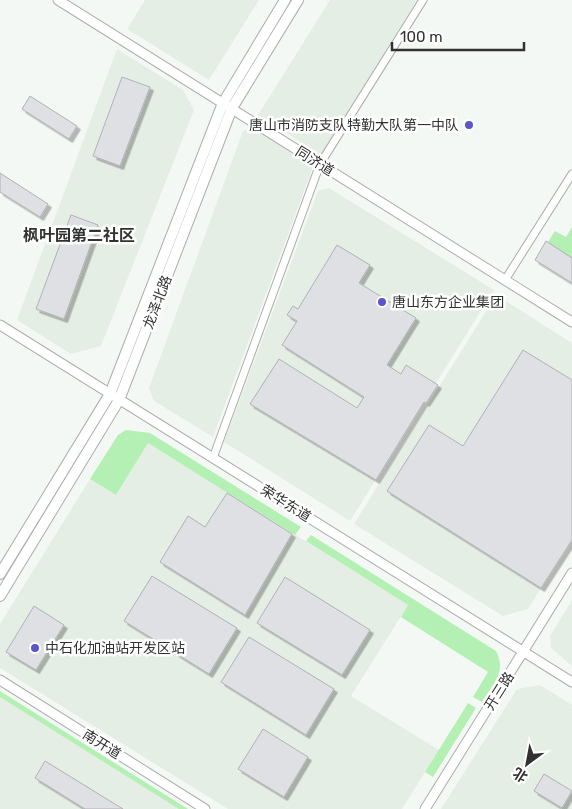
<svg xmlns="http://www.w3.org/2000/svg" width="572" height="809" viewBox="0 0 572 809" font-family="Rubik,'Noto Sans SC',sans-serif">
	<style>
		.built { fill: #e4eee4 }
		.green { fill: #b4efb3 }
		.building { fill: #dfe0e4; stroke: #b1b1b5; filter: url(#shadow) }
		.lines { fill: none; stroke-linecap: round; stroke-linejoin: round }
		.minor-casing { stroke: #abaeab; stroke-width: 9 }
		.tertiary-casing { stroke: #abaeab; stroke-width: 11 }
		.secondary-casing { stroke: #abaeab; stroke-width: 12 }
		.minor { stroke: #fff; stroke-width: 7 }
		.tertiary { stroke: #fff; stroke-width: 9 }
		.secondary { stroke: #fff; stroke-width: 10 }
		.poi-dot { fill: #5b54cc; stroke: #fff; stroke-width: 2 }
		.labels { text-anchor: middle; stroke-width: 5; stroke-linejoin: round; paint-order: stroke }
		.poi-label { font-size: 14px; fill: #303130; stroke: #fff; text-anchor: start }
		.street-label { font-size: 14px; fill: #303130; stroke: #fff }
		.quarter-label { font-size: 16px; font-weight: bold; fill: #313331; stroke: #fff }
	</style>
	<defs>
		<filter id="shadow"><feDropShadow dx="3.5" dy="3.5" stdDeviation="0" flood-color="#0004"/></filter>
	</defs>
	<rect width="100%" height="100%" fill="#f4f8f4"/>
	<path class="built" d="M145,0H259L209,80L127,29Z
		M330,0H418L321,155L258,115Z
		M117,49L183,90L194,110L101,346L71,354L17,320Z
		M252,127L313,167L213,437L154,401L149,388L243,131Z
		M329,188L494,290L350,521L224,442L318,191Z
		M496,295L572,343V538L528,609L503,616L354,524Z
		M148,443L408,605L351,696L439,750L402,809H228L0,668V624L90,479L116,495Z
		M572,600V666L551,648L550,636Z
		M540,685L572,705V809H441L517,689Z
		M0,697L180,809H0Z"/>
	<path class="green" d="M572,227V273L541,253L555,231L566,237Z
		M126,430L150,433L301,527L295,535L148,443L116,495L90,479L118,435Z
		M311,535L496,651C507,672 493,684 482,702L473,697L488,672L401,617L408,605L306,541Z
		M0,691L188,809H179L0,697Z
		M468,703L476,708L433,777L425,772Z"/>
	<path class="building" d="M122,77L150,87L120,166L93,156Z
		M30,96L77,126L69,139L22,109Z
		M0,173L48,204L40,217L0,192Z
		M71,215L98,225L64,319L36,309Z
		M546,241L572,258V283L535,260Z
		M337,245L370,265L359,283L416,318L387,365L401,374L406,365L438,385L426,403L424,402L376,480L250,404L279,359L357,408L364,397L282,345L297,321L287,315L293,306L298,309Z
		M523,350L572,380V540L541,588L387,491L429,425L463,446Z
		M227,493L292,534L245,615L160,562L188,516L205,527Z
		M152,576L237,628L209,674L124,621Z
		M285,577L370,630L342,675L257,623Z
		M34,606L64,625L36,670L6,652Z
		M249,637L334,689L306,735L221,682Z
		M263,729L308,757L284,797L238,769Z
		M45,761L123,809H85L35,778Z
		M544,774L572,791L562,808L534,791Z"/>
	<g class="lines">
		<g class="minor-casing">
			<path id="minor" d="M505,280L572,174
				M213,458L320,164L423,0"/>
		</g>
		<g class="tertiary-casing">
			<path id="tertiary" d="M58,0L572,322
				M0,325L572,682
				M0,680L205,809
				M425,809L572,573"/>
		</g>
		<g class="secondary-casing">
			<path id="secondary" d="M0,574L110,394L223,103L285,0
				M0,596L119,400L232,108L298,0"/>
		</g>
		<use href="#minor" class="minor"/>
		<use href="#tertiary" class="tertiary"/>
		<use href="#secondary" class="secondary"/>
	</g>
	<g class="poi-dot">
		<circle cx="469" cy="125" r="5"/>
		<circle cx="382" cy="302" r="5"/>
		<circle cx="35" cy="648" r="5"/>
	</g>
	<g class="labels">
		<g class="poi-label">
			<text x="459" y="130" text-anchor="end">唐山市消防支队特勤大队第一中队</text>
			<text x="392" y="307">唐山东方企业集团</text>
			<text x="45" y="653">中石化加油站开发区站</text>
		</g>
		<g class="street-label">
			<text transform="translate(315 161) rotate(32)" y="5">同济道</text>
			<text transform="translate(157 302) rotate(-69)" y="5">龙泽北路</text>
			<text transform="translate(286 503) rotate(32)" y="5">荣华东道</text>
			<text transform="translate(499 691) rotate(-58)" y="5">开三路</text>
			<text transform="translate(102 744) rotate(32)" y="5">南开道</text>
		</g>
		<g class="quarter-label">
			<text x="79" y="241">枫叶园第二社区</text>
		</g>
	</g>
	<g transform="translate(527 764) rotate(212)" stroke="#ffffff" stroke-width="4" paint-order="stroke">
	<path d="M0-4L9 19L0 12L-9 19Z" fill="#303130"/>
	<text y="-8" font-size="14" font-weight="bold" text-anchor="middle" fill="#303130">北</text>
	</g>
	<path d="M392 42v8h132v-8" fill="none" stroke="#303130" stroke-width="2.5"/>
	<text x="400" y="42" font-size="15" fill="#303130" stroke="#ffffff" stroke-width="4" paint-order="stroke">100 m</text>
</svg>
